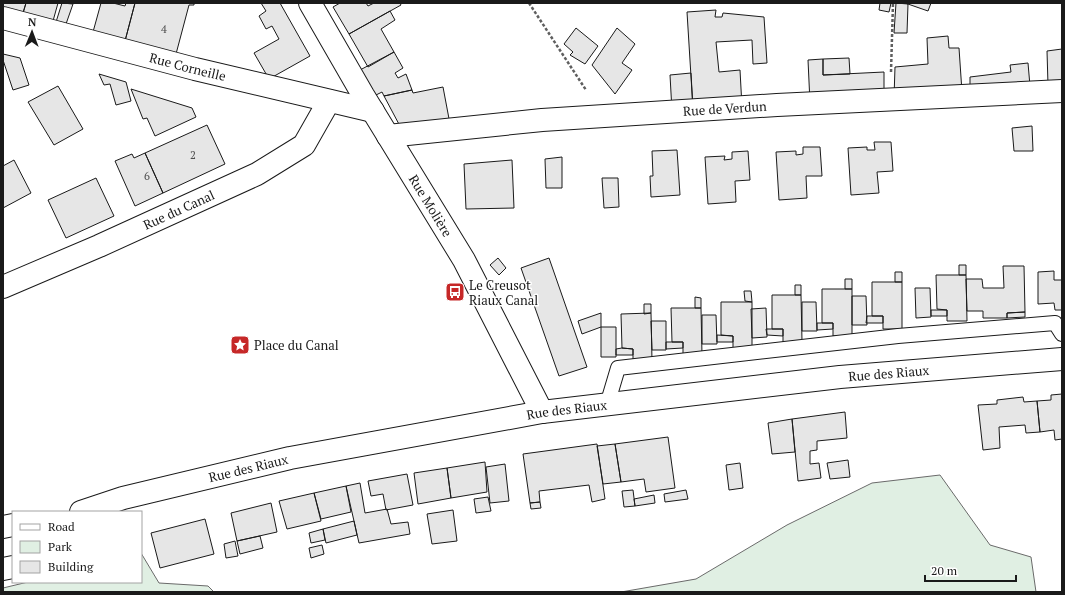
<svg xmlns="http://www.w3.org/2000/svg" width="1065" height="595" viewBox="0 0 1065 595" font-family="'PT Serif',serif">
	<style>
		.green { fill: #e0efe3; stroke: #6a6a6a }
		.building { fill: #e6e6e6; stroke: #1a1a1a }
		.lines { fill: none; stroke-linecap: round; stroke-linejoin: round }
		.lane-casing { stroke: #1a1a1a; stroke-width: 16 }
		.street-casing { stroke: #1a1a1a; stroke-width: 24 }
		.path { stroke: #5f5f5f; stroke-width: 2.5; stroke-dasharray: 3 2; stroke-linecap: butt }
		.lane { stroke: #fff; stroke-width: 14 }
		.street { stroke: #fff; stroke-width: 22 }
		.labels { text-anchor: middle; stroke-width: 3; stroke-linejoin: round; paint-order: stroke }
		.number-label { font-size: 11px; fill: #4d4d4d }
		.street-label { font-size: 13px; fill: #1a1a1a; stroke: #fff }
		.poi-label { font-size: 13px; fill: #1a1a1a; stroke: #fff; text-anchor: start }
	</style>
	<rect width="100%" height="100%" fill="#fff"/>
	<path class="green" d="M940,475L990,545L1031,557L1036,592H621L696,579L787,525L872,483Z
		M141,553L159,583L208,586L214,592H3V588L28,582H141Z"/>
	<path class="building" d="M3,3H26L23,13L3,8Z
		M26,3H58L53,21L23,13Z
		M62,3L73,4L66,24L56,22Z
		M101,3H113L125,6L126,3H135L125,41L93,32Z
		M135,3H194V5H189L176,54L125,41Z
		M261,3H280L310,56L269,79L254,53L279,39L272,26L266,29L259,16L266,11Z
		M340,3H366L368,6L374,3H400L401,5L349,34L333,7Z
		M891,3L889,12L879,10L880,3Z
		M896,3L908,4L907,33H894Z
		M905,3H931L928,11Z
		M716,10L715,17H722L723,13L764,17L767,63L753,64L752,40L716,42L719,72L740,70L742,107L693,109L687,12Z
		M390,11L395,20L381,29L394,52L368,67L349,34Z
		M576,28L598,46L585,64L570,55L573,52L564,44Z
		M617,28L635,44L622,63L632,70L615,94L592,65Z
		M948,36L949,48H959L962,92L894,98L895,67L928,64L927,38Z
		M1062,49V83L1048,85L1047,51Z
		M394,52L403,68L395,73L398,78L406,74L412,90L384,96L382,92L374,96L360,70Z
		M3,54L20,58L29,85L13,90L3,60Z
		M849,58L850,74L823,75V59Z
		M823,59V75L884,72V99L810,103L808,60Z
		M1028,63L1030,86L970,91V77L1011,72L1010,65Z
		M691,73L693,109L672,111L670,75Z
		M99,74L126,82L131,101L116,105L110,84L104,85Z
		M58,86L83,129L54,145L28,102Z
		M443,87L450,124L401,128L384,96L412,90L413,93Z
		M131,89L192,108L196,117L155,136L147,118L143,119Z
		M207,125L225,164L163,193L145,153Z
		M1032,126L1033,151H1014L1012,128Z
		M874,142H891L893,171L877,172L879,193L851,195L848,148L867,147V150H875Z
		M803,147H820L822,176H806L807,198L779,200L776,152L796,151V155L803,154Z
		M677,150L680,195L651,197L650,176H653L652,151Z
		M748,151L750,180L735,181L736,202L708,204L705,157L725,156L724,160L732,159V152Z
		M145,153L163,193L135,206L115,161L132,154L134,158Z
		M562,157V188H546L545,159Z
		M14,160L31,193L3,208V166Z
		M512,160L514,208L466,209L464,164Z
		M96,178L114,216L66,238L48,200Z
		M602,178H618L619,207L604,208Z
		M498,258L506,268L499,275L490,265Z
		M549,258L587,367L559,376L521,268Z
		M959,265H966V275H959Z
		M1003,266H1024L1025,312L1007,313V318H983V311H967L966,279H982L983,288H1004Z
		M1054,271V280H1062V310H1055L1054,303L1038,304V272Z
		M895,272H902V282H895Z
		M936,275H966L967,321H947V310L937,309Z
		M845,279H852V289H845Z
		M872,282H902V329H883V316H872Z
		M795,285H801V295H795Z
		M915,288H930L931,317L916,318Z
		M822,289H852V336H833V323H822Z
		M744,291H751L752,302L745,301Z
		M772,295H801L802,341L783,342V329H772Z
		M852,296H866L867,325H852Z
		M695,297L701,298V308H695Z
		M721,302H752V348H733V336L721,335Z
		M802,302H816L817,331H802Z
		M644,304H651V313L644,314Z
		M671,308H701L702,355H683V342H672Z
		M766,308L767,337L752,338L751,309Z
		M931,310H947V316H931Z
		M1025,312V317L1007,318V313Z
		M601,313V327L582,334L578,321Z
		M651,313L652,361H633V349L622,348L621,314Z
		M702,315H716L717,344H702Z
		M867,316H883V323H866Z
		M651,321H666V350H652Z
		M817,323H833V329L817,330Z
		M601,327H616V357H601Z
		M766,329H783V336L767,335Z
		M717,335L733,336V342H717Z
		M666,342H683V348L666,349Z
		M622,348L633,349V355H616V349Z
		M1062,394V439L1055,440L1054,430L1040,432L1037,401L1051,400V395Z
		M1023,397L1024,402L1037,401L1040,432L1026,433L1025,425L999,427L1000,448L983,450L978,405L997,404V400Z
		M845,412L847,438L817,441V450L810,451V464L819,463L821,478L798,481L792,419Z
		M792,419L795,452L772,454L768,423Z
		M668,437L675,488L646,492L644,479L621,482L615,444Z
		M597,444L605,499L592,502L589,485L539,491L540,502L530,503L523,454Z
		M615,444L621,482L603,484L597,446Z
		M848,460L850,477L830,479L827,463Z
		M485,462L487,492L451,498L447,468Z
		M740,463L743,488L729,490L726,465Z
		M505,464L509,501L490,503L486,467Z
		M447,468L451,498L418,504L414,473Z
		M407,474L413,505L386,510L383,494L371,496L368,481Z
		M360,483L365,513L387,509L391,524L408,522L410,534L359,543L346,486Z
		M346,486L351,512L321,519L314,493Z
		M633,490L635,506L624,507L622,491Z
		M686,490L688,499L665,502L664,494Z
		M314,493L321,521L287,529L279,501Z
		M654,495L655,503L635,506L634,499Z
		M488,497L491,511L476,513L474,499Z
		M540,502L541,508L531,509L530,503Z
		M271,503L277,532L237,541L231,513Z
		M453,510L457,541L432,544L427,514Z
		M205,519L214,554L160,568L151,533Z
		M354,521L357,535L326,543L323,529Z
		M323,529L325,540L311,543L309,533Z
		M260,536L263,548L240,554L237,541Z
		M235,541L238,556L226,558L224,544Z
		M322,545L324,554L311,558L309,548Z"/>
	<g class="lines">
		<g class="lane-casing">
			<path id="lane" d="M607,405L618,368L898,336L1055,323L1062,334"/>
		</g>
		<g class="street-casing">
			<g id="street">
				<path id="s1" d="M310,3L363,95L464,260L542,412"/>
				<path id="s2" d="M3,18L195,69L373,111"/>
				<path id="s3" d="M388,136L542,120L777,105L1062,91"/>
				<path id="s4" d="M3,287L99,246L257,174L304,145L329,101"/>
				<path id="s5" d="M81,512L123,498L290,458L542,412L840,377L1062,359"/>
				<path d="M3,527L13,525"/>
				<path d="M3,569L13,567"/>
			</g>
		</g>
		<path class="path" d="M529,3L586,90
			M891,72L893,3"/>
		<use href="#lane" class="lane"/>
		<use href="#street" class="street"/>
	</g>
	<defs>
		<g id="bus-square" transform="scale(1)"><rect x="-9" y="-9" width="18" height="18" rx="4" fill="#c62828" stroke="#fff"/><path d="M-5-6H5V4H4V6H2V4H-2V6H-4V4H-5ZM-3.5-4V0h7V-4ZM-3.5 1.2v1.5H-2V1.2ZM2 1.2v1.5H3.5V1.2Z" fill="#fff"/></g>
		<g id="sight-square" transform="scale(1)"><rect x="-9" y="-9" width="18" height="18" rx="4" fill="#c62828" stroke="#fff"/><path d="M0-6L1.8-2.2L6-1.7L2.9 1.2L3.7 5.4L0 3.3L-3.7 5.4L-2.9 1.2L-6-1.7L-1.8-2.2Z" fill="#fff"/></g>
	</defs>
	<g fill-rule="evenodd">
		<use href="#bus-square" x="455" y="292"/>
		<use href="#sight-square" x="240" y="345"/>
	</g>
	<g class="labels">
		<g class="number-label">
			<text x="164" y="33">4</text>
			<text x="193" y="159">2</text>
			<text x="147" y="180">6</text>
		</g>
		<g class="street-label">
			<text dy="5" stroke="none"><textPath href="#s2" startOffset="191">Rue Corneille</textPath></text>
			<text dy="5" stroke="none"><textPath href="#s3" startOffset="338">Rue de Verdun</textPath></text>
			<text dy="5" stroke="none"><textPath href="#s1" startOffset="236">Rue Molière</textPath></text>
			<text dy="5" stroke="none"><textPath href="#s4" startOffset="192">Rue du Canal</textPath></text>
			<text dy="5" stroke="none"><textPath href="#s5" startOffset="821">Rue des Riaux</textPath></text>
			<text dy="5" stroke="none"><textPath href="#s5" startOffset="497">Rue des Riaux</textPath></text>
			<text dy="5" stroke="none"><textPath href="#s5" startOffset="173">Rue des Riaux</textPath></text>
		</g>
		<g class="poi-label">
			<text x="469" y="290">Le Creusot<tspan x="469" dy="15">Riaux Canal</tspan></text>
			<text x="254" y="350">Place du Canal</text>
		</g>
	</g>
	<rect width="1065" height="595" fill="none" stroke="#1a1a1a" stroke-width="8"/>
	<rect x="12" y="511" width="130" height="72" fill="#ffffff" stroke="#a3a3a3"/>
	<rect x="20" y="524" width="20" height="6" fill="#ffffff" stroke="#a3a3a3"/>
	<text x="48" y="531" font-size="12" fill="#1a1a1a">Road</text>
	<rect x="20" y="541" width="20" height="12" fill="#e0efe3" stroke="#a3a3a3"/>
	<text x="48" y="551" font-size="12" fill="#1a1a1a">Park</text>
	<rect x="20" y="561" width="20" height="12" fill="#e6e6e6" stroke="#a3a3a3"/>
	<text x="48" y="571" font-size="12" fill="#1a1a1a">Building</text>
	<g transform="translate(32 32) rotate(1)" stroke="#ffffff" stroke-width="3" paint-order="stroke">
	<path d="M0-3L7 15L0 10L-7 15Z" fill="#1a1a1a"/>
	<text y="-6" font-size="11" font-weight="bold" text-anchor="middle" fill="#1a1a1a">N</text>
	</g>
	<path d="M925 575v6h91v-6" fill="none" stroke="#1a1a1a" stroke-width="2"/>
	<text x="931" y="575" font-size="12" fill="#1a1a1a" stroke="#ffffff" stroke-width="3" paint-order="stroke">20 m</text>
</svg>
